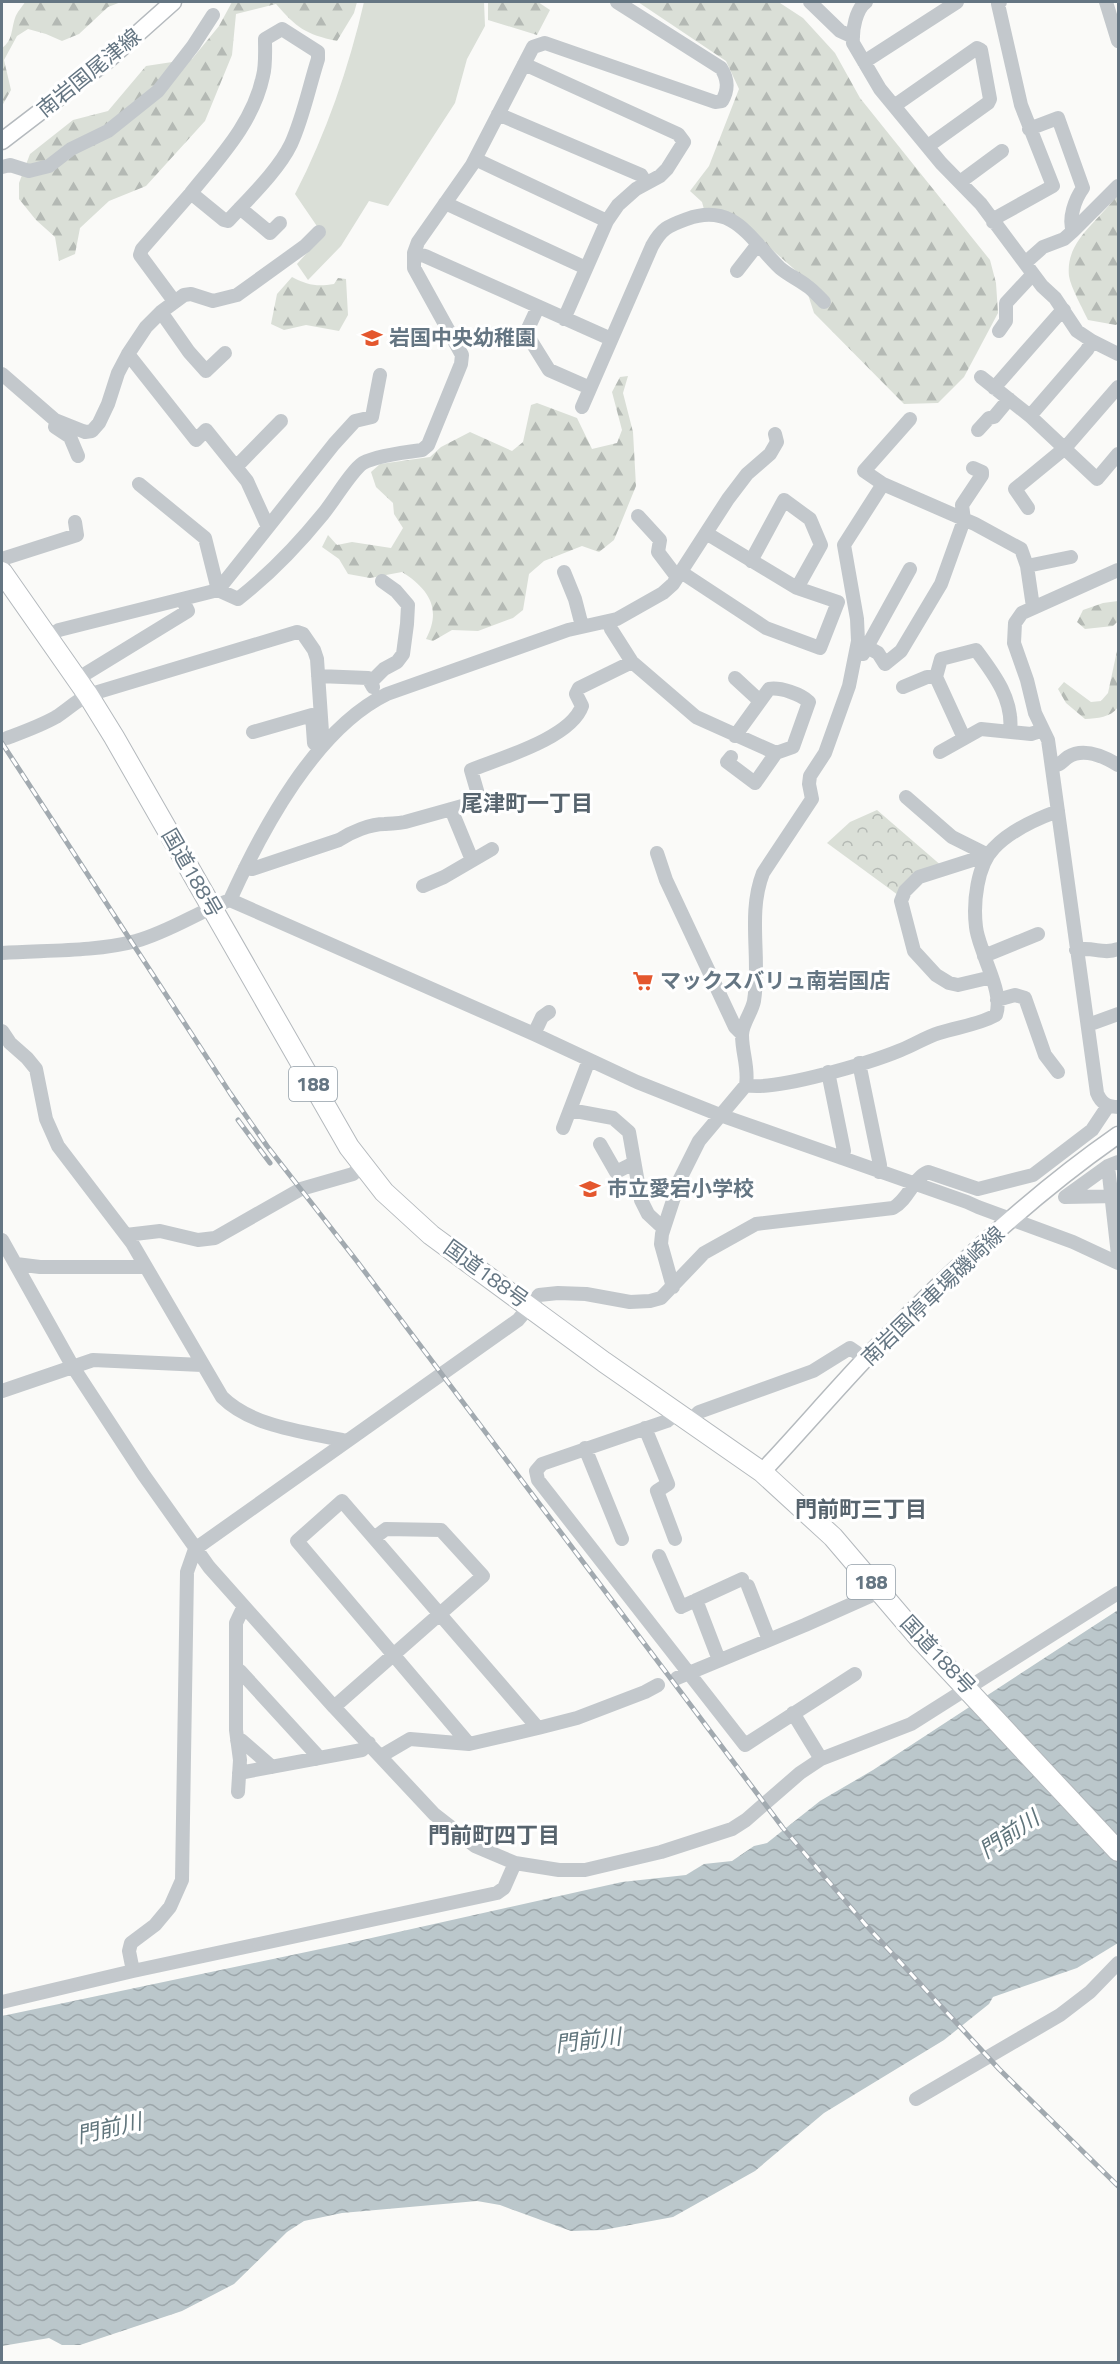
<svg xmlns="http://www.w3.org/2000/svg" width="1120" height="2364" viewBox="0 0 1120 2364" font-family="'Titillium Web','Noto Sans JP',sans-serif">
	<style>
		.green { fill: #dadfd7 }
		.forest { fill: url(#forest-firs) }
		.park { fill: url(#park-crowns) }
		.water { fill: url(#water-waves) }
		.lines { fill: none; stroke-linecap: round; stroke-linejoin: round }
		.major-casing { stroke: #b5babe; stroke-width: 19 }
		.highway-casing { stroke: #b4b9bd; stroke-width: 22 }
		.minor { stroke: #c3c8cc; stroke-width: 14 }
		.major { stroke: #fff; stroke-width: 16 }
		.highway { stroke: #fff; stroke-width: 20 }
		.rail-casing { stroke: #a2aab0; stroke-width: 5 }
		.rail { stroke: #fff; stroke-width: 3; stroke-dasharray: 9; stroke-linecap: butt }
		.labels { text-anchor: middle; stroke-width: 6; stroke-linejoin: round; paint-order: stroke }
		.shield { fill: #fff; stroke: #939fa8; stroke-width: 1.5 }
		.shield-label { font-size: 20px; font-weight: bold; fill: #657683 }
		.street-label { font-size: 21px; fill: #657683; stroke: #fff }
		.poi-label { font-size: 21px; font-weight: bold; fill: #657683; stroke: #fff; text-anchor: start }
		.neighbourhood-label { font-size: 22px; font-weight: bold; fill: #57646e; stroke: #fff }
		.water-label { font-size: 22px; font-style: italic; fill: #60757c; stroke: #fff }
	</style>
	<defs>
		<pattern id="forest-firs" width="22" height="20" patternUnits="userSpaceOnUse" patternTransform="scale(1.5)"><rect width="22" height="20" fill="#dadfd7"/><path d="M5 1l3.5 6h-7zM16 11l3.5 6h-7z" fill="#b4b9b4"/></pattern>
		<pattern id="park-crowns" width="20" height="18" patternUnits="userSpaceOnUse" patternTransform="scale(1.5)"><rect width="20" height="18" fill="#dadfd7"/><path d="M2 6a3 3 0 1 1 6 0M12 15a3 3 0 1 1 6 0" fill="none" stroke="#b4b9b4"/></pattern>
		<pattern id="water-waves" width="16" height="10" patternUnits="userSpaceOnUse" patternTransform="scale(1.5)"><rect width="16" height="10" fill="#bbc7cb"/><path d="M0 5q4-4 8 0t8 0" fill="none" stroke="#9ca6aa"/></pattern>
	</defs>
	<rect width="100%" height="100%" fill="#fafaf8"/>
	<path class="green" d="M364,2H484L485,26L467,59L455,103L388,206L369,201L341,246L308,280L297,264L323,235L295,194C326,134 349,67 364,2Z"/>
	<path class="forest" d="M25,2H121L108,7L79,34L62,41L46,34L28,29L17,36L4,60L11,90L2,106V48C13,40 11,30 15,18C17,12 22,7 25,2Z
		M232,2H357L354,13L337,41C305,34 297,28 276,4L236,14L232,55L205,121L146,186L109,201L80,228L75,254L59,261L55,237L36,220L19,199V183L30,154L73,120L108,111L146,66L192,59L219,26Z
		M488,2H538L550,10L537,35L488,20Z
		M638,2L780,3L803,18L835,53L860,98L990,260L996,283L998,313L964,377L938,403L904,404L814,313L802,276L736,218L705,213L702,202L690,191L709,166L739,89L726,61Z
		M1118,193V323L1116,325L1088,320C1083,309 1071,288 1069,276C1065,239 1101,221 1118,193Z
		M292,277C307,285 317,287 334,284L338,278L346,279L348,315L339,331L306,325L284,330L271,324L277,294Z
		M628,376L623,393L633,432L636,486L614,540L599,552L582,546L544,561L529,574L523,610L513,618L478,631L452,630L433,641L426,639C442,609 429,589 402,572L370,578L348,574L339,559L322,547L328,535L337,545L352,542L391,548L403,528L394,514L393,503L376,487L371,472L380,464L430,457L441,447L470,432L512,451L523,442L531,405L537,403L577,418L592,449L617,443L622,430L612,392L620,377Z
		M1118,601V621L1113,626L1085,629L1077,622L1083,610L1103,603Z
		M1118,646V707C1110,718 1098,718 1085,719L1066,703L1058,689L1064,682L1091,702L1101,701L1108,693Z"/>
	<path class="park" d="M877,810L943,867L898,895L827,843L850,822Z"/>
	<path class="water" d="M1118,1610V1943L1077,1968L993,1997L989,2004L944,2040L824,2113L755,2171L673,2217L603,2230L571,2231L500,2205L477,2201L342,2213L304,2221L287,2232L234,2284L182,2311L80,2345H62L49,2338L2,2346V2016L349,1943L622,1882L686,1875L704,1864L732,1861L754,1846L767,1843L820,1801L873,1770Z"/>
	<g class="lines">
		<g class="major-casing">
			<path id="major" d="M2,141L109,59L173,2
				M762,1472C797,1435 831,1395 866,1358C944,1278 1026,1199 1118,1135"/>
		</g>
		<g class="highway-casing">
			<path id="highway" d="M2,572L88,695L114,737L349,1147L384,1192L431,1235L604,1362L762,1472L833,1537L920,1639L1118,1851"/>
		</g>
		<path class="minor" d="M810,2L840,31L853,37
			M866,2C856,9 852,30 853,43L880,89L941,163L981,204L1042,286L1055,298L1077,331L1092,341L1118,354
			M1106,2L1118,41
			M282,29L318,52V59C309,87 303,118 291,144C278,171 248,199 228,221L224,220L191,193C220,157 253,123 263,76C266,65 265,51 265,39Z
			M864,62L957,2
			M524,64L678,134L684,142L667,169L660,176L636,189L618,205L607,221L564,319
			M894,106L977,48L981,50L990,99L988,103L928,146
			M498,114L641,175L646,183
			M1029,129L1058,118L1083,188C1075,199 1068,219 1073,231
			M475,159L607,221
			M2,167L10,165L29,171L49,166L71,149L108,131L158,91L193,46L213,15
			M960,182L1002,151
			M445,203L586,268
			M240,208L270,233L280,223
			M993,222L999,216L1053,186L1021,105L998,4L1000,2
			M414,253L425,256L611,339
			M1025,263L1043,247L1064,239L1073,231L1118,186
			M737,271L758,244
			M174,301L140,255L142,249L191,193
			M538,307L526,333L549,370L590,388
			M161,312L189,352L206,371L225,353
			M999,331L1006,321V303L1033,274
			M128,354L196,440L206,430L247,481L268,527
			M2,374L55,420L85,432L92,431L99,423L108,404L118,373L128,354L146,327L161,312L184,295L191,294L213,301L237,295L305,246L319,232
			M981,377L1030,416L1097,479L1118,454
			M994,388L1059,314L1064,310
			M582,407L652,246C662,228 668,226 687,219C734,202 750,239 780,268C788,275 798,279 807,286C813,290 818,296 824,302
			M1030,416L1087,350L1092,341
			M910,419L864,471L883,484L975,524L1021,549L1027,566L1033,607
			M55,427L70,437L78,456
			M978,430L989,418L994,417L1009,399
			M236,467L281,421
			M139,484L205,538L218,590L238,599C270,574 297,546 323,514C333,502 352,470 363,463C376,456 406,452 422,450L428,445L461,364L462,355L414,268V253L418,242L472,165L533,47L545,43L715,102L722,101C729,89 728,79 721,68L617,2
			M1028,508L1015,489L1065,448L1118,387
			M638,516L660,540L658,552L677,577
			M2,559L77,535L75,522
			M751,561L784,500L810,519L821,545L797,588
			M1027,566L1071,557
			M1118,570L1022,613L1015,623L1014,643L1027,680L1035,713L1048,740L1050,754L1097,1093C1101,1103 1107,1107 1118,1107
			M564,572L575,599L582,626
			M681,572L766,628L820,648L838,602L797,588L706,533
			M609,621L611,629L632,662L696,717L776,753L755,783L727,762L731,757
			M48,637L59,630L218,590L334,444L355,421L372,417L380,375
			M867,647L878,653L885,664L901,651L941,584L964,520L962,505L982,475V472L973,468
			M863,654L910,569
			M318,676L368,678L373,687
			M735,678L760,701
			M77,679L188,611L182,599
			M372,681L384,669L397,662L403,654L407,624L408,605L396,591L382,581
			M903,687L927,677H936
			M253,732L312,715L314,743L320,749
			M735,736L769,689C780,687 801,694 809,702L793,747L776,753
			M7,738C23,732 40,726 56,717C67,710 76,701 88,695L297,632L303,634L314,650L317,659L322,732L327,740
			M964,738L936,677L941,659L976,650C994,674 1014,700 1010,732
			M940,752L981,729L1031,734L1043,730
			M1052,766C1061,765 1061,762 1068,757C1084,747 1105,757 1118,765
			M906,797L952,837L988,855L919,877L905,891L901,901L914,951L936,975L949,983L958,985L992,977
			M451,809L472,860
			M657,853L666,880L735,1027L741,1033
			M245,868L252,869L339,840C351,832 370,824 385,824C392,823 397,824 405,822L480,801L471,770C501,758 571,738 582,706L576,694L579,688L632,662
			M423,886L444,877L492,849
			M230,900C262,830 315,729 387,694L568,630L617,619L663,593L673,584L728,499L747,474L770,454L777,442L775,434
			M1076,950C1093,946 1103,955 1118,949
			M2,953C44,950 95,952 136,941C169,932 198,912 230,900L534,1034L637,1082L720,1115L967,1202L978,1207L1073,1242L1118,1263
			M984,956L1038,934
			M997,1000L1015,995L1025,998L1045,1055L1058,1072
			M1088,1025L1118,1014
			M2,1031L10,1043L27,1058L36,1069L46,1119L58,1146L132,1243L222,1397C252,1427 306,1432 346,1441
			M534,1034L542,1017L549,1012
			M859,1063L880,1165L879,1172
			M828,1072L844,1151L842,1158
			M746,1085C774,1092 872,1062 901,1050C914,1045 926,1037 939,1033C958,1027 978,1025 996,1015C1002,998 991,975 985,958C982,948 977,937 976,927C973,903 977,865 994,848C1010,831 1036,819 1058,811
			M570,1110L613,1118L629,1132L641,1200L648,1214L663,1228
			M563,1128L589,1060
			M600,1144L616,1172L634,1163
			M1108,1166L1118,1255L1117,1261
			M1065,1197L1108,1166L1118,1162
			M1065,1197L1117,1196
			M126,1235L160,1231L198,1240L215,1238L301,1189L353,1174L362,1165
			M2,1240L73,1367L143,1474L209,1567L334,1707L434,1814L475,1846L515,1863L559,1870H585L661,1852L732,1829L746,1820L800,1773L821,1759L911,1724L1118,1593
			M16,1264L40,1267H144
			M673,1287L661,1244L662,1234L680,1179L699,1141L746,1085C749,1068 742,1053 742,1035C742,1024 752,1012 754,1001C761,958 747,914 763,873L812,799L809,784L810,776L825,753L849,686L858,641L857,619L844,545L883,484
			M2,1391L93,1360L202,1365
			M677,1413L667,1421L542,1464L536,1471L538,1480L745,1745L855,1674
			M689,1422L699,1412L813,1371L850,1348L866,1359
			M645,1428L668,1484L657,1491L675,1539
			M585,1448L622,1539
			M659,1556L681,1607L742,1579
			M748,1586L769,1640
			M696,1600L719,1660
			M236,1669L240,1671L316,1754V1759
			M677,1678L805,1625L879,1592
			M334,1707L483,1576L441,1530L386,1529L374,1538
			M793,1713L821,1759
			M237,1740H241L272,1767
			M469,1744L297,1541L342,1501L538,1728
			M381,1756L410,1739L469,1744L538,1728L577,1718L645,1692L658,1685
			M239,1773L362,1750L369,1743
			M238,1792L240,1760L236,1730V1623L243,1608
			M133,1971L129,1951L131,1943L155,1925L170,1907L182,1880L187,1572L195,1549L518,1320L539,1295L558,1293L586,1294L630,1302L650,1301L661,1298L704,1253L756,1224L893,1208C909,1199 913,1178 928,1172L978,1189L1033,1175L1092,1130L1108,1106
			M2,2002L133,1971L497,1893L504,1888L515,1863
			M916,2099L1060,2015L1090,1992L1118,1963"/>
		<use href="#major" class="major"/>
		<use href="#highway" class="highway"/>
		<g class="rail-casing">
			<path id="rail" d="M2,743L230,1093L267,1146L356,1260L783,1828L865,1924L999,2069L1118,2186
				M238,1120L270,1163"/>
		</g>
		<use href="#rail" class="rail"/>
	</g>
	<defs>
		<g id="school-bare" transform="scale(1.62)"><path d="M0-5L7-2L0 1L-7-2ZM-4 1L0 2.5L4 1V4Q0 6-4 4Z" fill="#e4572e" stroke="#fff" stroke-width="2.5" paint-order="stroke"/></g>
		<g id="supermarket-bare" transform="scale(1.62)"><path d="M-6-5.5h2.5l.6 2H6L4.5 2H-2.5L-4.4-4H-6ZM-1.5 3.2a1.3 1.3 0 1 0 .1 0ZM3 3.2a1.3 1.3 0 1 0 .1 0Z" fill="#e4572e" stroke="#fff" stroke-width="2.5" paint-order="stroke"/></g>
	</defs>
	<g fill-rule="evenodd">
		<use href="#school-bare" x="372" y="338"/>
		<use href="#supermarket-bare" x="643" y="981"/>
		<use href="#school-bare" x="590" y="1189"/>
	</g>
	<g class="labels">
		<g class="shield">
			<rect x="289" y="1067" width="48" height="34" rx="4.5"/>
			<rect x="847" y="1565" width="48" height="34" rx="4.5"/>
		</g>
		<g class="shield-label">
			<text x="313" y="1091">188</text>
			<text x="871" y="1589">188</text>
		</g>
		<g class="street-label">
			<text transform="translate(89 73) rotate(-39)" y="7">南岩国尾津線</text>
			<text transform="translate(192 873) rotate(60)" y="7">国道188号</text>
			<text transform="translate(486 1274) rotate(36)" y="7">国道188号</text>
			<text transform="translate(933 1296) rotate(-44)" y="7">南岩国停車場磯崎線</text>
			<text transform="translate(938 1655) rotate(47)" y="7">国道188号</text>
		</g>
		<g class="poi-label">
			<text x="389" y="345">岩国中央幼稚園</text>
			<text x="660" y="988">マックスバリュ南岩国店</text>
			<text x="607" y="1196">市立愛宕小学校</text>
		</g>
		<g class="neighbourhood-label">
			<text x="527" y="811">尾津町一丁目</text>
			<text x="861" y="1517">門前町三丁目</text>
			<text x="494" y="1843">門前町四丁目</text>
		</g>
		<g class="water-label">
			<text transform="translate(1009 1834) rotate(-34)" y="8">門前川</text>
			<text transform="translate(588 2040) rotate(-7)" y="8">門前川</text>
			<text transform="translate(109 2128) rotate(-13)" y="8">門前川</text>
		</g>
	</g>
	<rect width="1120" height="2364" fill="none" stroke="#657683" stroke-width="6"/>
</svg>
